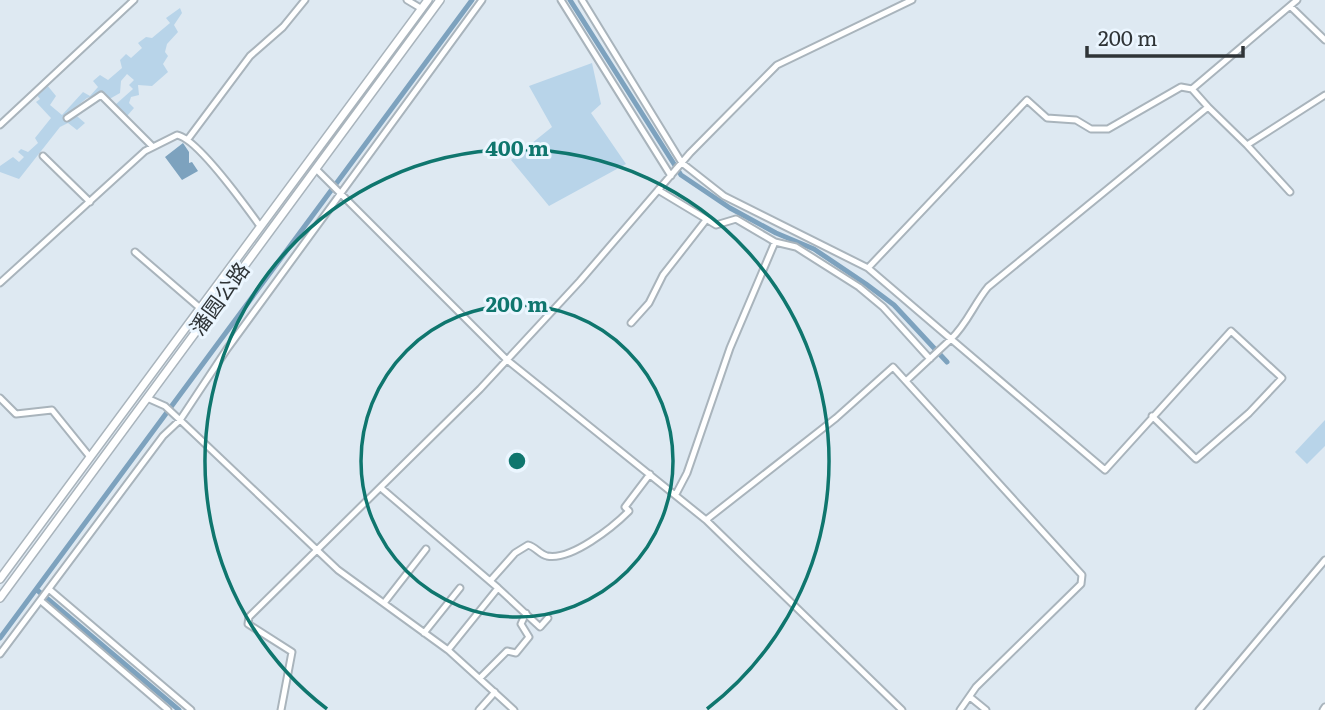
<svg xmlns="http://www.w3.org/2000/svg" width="1325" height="710" viewBox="0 0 1325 710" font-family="Literata,'Noto Sans SC',serif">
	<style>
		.green { fill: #b8d4e9 }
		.water { fill: #7da2be }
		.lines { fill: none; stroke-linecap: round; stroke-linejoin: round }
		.canal { stroke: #7da2be; stroke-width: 5 }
		.minor-casing { stroke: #a9b4bc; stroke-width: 9 }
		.secondary-casing { stroke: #a9b4bc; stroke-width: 10 }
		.minor { stroke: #fff; stroke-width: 5 }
		.secondary { stroke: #fff; stroke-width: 7 }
		.ring { fill: none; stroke: #0f766e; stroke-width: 3.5 }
		.labels { text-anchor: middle; stroke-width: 6; stroke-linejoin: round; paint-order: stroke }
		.street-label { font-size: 21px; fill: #2f3437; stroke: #ebf6ff }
		.centre { fill: #0f766e; stroke: #ebf6ff; stroke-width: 3.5 }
		.ring-label { font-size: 21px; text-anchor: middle; font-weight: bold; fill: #0f766e; stroke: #ebf6ff; stroke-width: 6; stroke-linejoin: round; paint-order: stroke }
	</style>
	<rect width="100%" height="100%" fill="#dee9f2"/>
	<path class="green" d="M180,8L182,13L174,25L178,32L167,44L165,52L168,56L163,64L168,72L152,86L138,85L139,95L131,97L129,103L134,108L127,116L115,105L133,89L129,85L134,80L127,74L121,81L120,93L106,101L98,95L87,98L71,111L85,123L77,130L68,123L60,127L19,179L0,172V166L13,157L19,162L24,157L18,152L21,149L28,152L38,143L35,138L51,118L36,102L40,99L36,94L47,85L56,96L50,105L62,115L83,92L90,96L98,87L93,81L100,75L108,80L122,68L120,60L126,54L131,58L142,48L138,43L146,37L152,38L170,23L166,18Z
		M592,63L601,104L591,113L626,164L549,206L511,160L552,127L529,86Z
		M1325,420V446L1307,464L1295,452Z"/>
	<path class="water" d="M183,143L189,152V163L192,162L198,171L182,180L165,157Z"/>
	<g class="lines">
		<path class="canal" d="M570,0L681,175L730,208L776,233L814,249L866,284L894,305L947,362
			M37,590L179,710
			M0,638L472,0"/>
		<g class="minor-casing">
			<path id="minor" d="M407,0L422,9
				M561,0L671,176
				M582,0L682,163L724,196L868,268L951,339C967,324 974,304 988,287L1208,107L1247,145
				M1290,6L1325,40
				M1208,107L1192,89L1297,0
				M67,118L101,95L152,146
				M0,125L134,0
				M188,139L250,56L283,27L305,0
				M43,156L90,202
				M316,169L507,360L706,520L902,710
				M658,190L716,225L736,219L775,242L796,247L859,287L883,307L930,359
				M1290,192L1247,145L1325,95
				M135,252L200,308
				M868,268L1027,100L1047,118L1076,120L1091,129H1108L1181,87L1192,89
				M0,283L145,151L177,135C197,138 247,208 260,226
				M631,323L649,303L663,275L706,220
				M906,381L951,339L1105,470L1231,331L1282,378L1249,413L1196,459L1152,416
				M0,398L16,414L52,410L90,457
				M147,398L165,406L180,420L338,570L448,650L514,710
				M381,488L498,588L448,650
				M676,494L687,473L730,348L775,242
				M706,520L836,418L893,367L1082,575L1081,584L976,687L960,710
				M491,580L515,553L528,545C536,547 539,554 547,556C571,561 613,527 629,511L625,507L650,474
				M498,588L540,627L548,618
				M50,590L191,710
				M41,601L168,710
				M384,603L426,549
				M424,633L460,588
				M0,654L163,436L180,420L227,349L482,0
				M480,678L507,651L516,653L529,637L521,624L526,613
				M970,697L986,710
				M281,710L292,652L248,624L249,617L480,389L580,281L690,153L777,65L912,0
				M479,710L495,692
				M1199,710L1325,560
				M1323,710L1325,707"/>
		</g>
		<g class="secondary-casing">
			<path id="secondary" d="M0,579L428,0
				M0,598L440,0"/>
		</g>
		<use href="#minor" class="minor"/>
		<use href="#secondary" class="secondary"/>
	</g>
	<g class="ring">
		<circle cx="517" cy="461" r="156"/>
		<path d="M327 709A312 312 0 1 1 707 709"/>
	</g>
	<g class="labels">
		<g class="street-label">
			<text transform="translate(220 299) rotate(-54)" y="7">潘圆公路</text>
		</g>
	</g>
	<circle cx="517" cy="461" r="10" class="centre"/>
	<g class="ring-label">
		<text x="517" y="156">400 m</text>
		<text x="517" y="312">200 m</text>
	</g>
	<path d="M1087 46v10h156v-10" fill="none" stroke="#2f3437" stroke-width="3.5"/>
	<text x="1098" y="46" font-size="21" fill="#2f3437" stroke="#ebf6ff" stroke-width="5" paint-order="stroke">200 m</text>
</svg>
